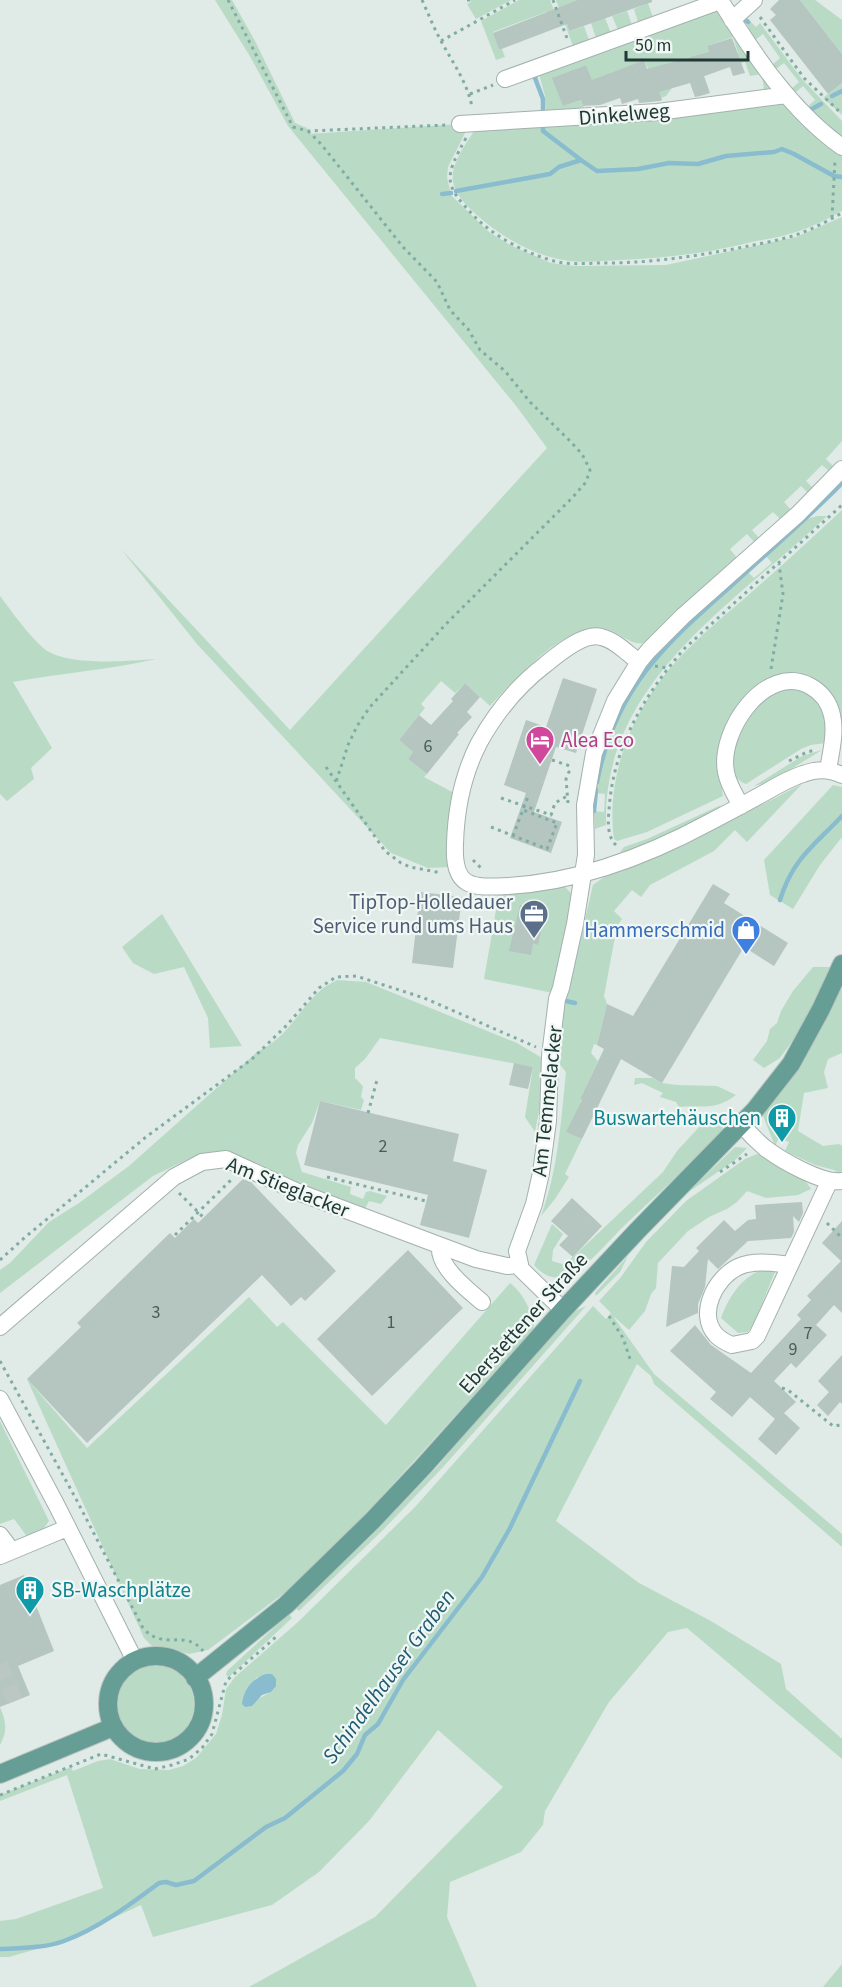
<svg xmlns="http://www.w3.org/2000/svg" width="842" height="1987" viewBox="0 0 842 1987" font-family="'Source Sans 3',sans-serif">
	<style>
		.green { fill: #b9dbc6; fill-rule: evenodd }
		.water { fill: #89bcce }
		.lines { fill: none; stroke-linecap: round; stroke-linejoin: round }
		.stream { stroke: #89bcce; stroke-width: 4.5 }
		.building { fill: #b5c5c0 }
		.minor-tunnel { stroke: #bac7c3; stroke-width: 16; stroke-dasharray: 16 8; stroke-linecap: butt }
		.minor-casing { stroke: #a3b1ad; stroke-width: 18 }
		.major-casing { stroke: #bcc4c2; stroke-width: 20 }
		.path { stroke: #81aca3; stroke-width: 3; stroke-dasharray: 3 4.5; stroke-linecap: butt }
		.minor { stroke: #fff; stroke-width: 16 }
		.major { stroke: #669e95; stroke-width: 18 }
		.labels { text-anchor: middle; stroke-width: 4.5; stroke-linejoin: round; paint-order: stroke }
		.number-label { font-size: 18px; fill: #465c58 }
		.street-label { font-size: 21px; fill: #213935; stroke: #f0f7f4 }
		.hotel-label { font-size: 21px; fill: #b23c85; stroke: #f0f7f4; text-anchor: start }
		.service-label { font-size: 21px; fill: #4e5e75; stroke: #f0f7f4; text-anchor: end }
		.shop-label { font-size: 21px; fill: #366cbe; stroke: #f0f7f4; text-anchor: end }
		.culture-label { font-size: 21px; fill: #0d838f; stroke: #f0f7f4; text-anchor: end }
		.water-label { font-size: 22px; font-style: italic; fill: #1e5b73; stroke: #f0f7f4 }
	</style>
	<rect width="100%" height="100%" fill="#e0eae6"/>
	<path class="green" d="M215,0H232L255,41L295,123L307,128L308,134L460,124L466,131L448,167L447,177L451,195L489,232L510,245L551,263L575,266L666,265L796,237L842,217V441L826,459L834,467L830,472L822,465L806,481L814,489L809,494L801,486L784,502L791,510L781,520L773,512L752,530L760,539L755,543L747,534L730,549L737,558L647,642C633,648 621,633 608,630C567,619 514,680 490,706L465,683L455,693L441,681L421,704L425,708L399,740L413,752L408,759L427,774L424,777L456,794C447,819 446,841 449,867L428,868L391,853L197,644L121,549L290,730L547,448L517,407L288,126L251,58Z
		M470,0H511L476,19L467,4L471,2Z
		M519,0H550L560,26L546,12L493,32L499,50L502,49L505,57L496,60L481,21Z
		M556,0H583L561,7L569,31L584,26L589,40L573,46Z
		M800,0H815L842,20V54Z
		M648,3L653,17L638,22L634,9Z
		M720,10L770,88L764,91L762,74L750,76L745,62L738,64L735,55L738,53L733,37L707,46L716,72L696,79L690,57L665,64L672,88L666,96L661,98L644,60L611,73L620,97L592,81L586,65L553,78L563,106L581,100L585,111L546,112L545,96L539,74Z
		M627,11L632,25L618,30L612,16Z
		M605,18L611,33L596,38L591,23Z
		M750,21L756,27L760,23L802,79L842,121V138L807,107L815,100L803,86L795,93L791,89L799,82L784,63L776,69L772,65L780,58L763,34L755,40L747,25Z
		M842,83V115L823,98Z
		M781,104L785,105L842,154V211C827,219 812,227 796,232C782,237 767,239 752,242C707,253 668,258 621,260C601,261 578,264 558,259C529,253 499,235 478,216C440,183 450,168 474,131Z
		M842,510V728L839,731L826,690L761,685L719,768L723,796L647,832L617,841L614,839C605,773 635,705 680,657C703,633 729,612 754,590C784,564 813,537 842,510Z
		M817,516H827C735,604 602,681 606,825L595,829L594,811L604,812L605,794L595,793C597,781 599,768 602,757C624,676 688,623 747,571L754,578L772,563L765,555L804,520Z
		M0,596C13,613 26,632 42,647C63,667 127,661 156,659C109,670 60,673 13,682L52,748L31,768L34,779L7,801L0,794Z
		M783,689C823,691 827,707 826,743L811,745L801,749L746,784C714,772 745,714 763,700C769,696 777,693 783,689Z
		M822,750L770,782L754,786L802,756Z
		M802,784L747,842L735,830L714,851L650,885L641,897L632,890L614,911L622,919L617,926L604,996L607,1004L597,1045L594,1044L591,1053L598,1061L580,1099L582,1100L567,1132L582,1139L565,1174L569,1177L555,1199L541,1216C558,1171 561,1120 566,1072L560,1065L564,998L568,993L593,885L604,877L685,845Z
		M833,785L842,787V837L820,865L793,909L770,895L764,860Z
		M721,805C708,823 652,841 629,851L620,852L624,847L647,839Z
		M564,886L572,894L573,898L553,993L484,979L499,893Z
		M162,914L242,1046L210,1048L208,1018L184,967L154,974L133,963L122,947Z
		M813,967H831L800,1030L780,1058L764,1068L753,1060L767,1041L770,1029L777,1023L781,1011L793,991Z
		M337,980L366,982L517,1043L542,1058L547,1070L535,1132L525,1117L533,1067L380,1038L365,1059L355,1068V1078L363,1086L361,1097L364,1100L361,1110L320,1101L312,1123L298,1145L296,1153L302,1172L351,1187L350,1194L363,1199L366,1192L370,1191L387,1196L381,1204L369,1201L365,1209L218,1154H199L153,1176L0,1293V1270L10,1263L49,1222L79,1203L129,1166L257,1052C290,1036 296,1012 321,990C325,986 332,983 337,980Z
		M842,980V1053L828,1059L824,1072L828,1088L804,1093L798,1131L823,1146L839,1144L842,1146V1176L834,1170L815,1165L785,1151L789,1142L779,1138L775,1146L763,1116L782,1087Z
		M635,1078H653L662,1083L677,1085L717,1086L736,1095C715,1111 704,1105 679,1107L676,1102L660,1097L663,1093L642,1083L634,1085Z
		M711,1114C720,1118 722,1121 723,1131C692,1164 658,1193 626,1224C608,1241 590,1266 567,1275C553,1281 543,1275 534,1265L552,1224L563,1234L553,1250L552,1261L562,1264L573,1257L663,1172L677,1151Z
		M735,1147L747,1148L734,1161L687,1193Z
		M757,1154C776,1162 800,1170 811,1189L798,1195L766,1198L747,1191L737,1202L727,1209L709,1217L688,1231L658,1263L656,1288L651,1294L645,1311L629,1330L613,1316L654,1374L842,1534V1547L654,1384L651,1376L637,1364L556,1521L639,1583L711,1621L781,1664L786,1689L842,1739V1759L687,1628L668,1632L609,1702L545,1811L543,1825L521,1852L450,1882L447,1917L477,1987H249L375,1917L503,1787L438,1730L369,1821L319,1872L272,1905L153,1937L141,1905L64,1941L9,1957H0V1921L16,1919L103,1888L67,1775L0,1801V1795L71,1767L73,1771L98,1761L110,1759L140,1769L169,1770L183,1766L196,1758L216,1734L222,1715L226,1689L235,1677L298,1622L415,1507L593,1306L606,1319L611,1313L599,1301L621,1277L646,1242L686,1201L745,1159ZM257,1677L271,1692L258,1699L245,1693Z
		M628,1256L620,1272L596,1296L595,1293Z
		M761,1270L775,1272L754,1323L748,1332L738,1333L721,1318C729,1297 740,1279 761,1270Z
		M510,1283C523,1293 528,1306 535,1322L532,1331L356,1525L288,1590L208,1650L189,1654L173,1649H155L144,1638L27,1379L87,1448L249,1297L277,1327L283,1322L386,1425Z
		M586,1306L444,1466L383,1530L299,1611L296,1608L370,1537L439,1465L530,1357L573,1312Z
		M0,1421L49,1521L41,1532L26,1535L14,1519L0,1524Z
		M289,1614L292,1618L229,1677L226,1675L227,1671Z
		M114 1704a40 40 0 1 1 80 0a40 40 0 1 1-80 0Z
		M0,1707C6,1721 8,1731 0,1745Z
		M842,1964V1987H823Z"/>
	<path class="water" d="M266,1674H272L276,1679V1686L271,1692L262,1695L252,1706L245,1707L242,1704C244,1689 252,1679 266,1674Z"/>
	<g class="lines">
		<path class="stream" d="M740,15L748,22
			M537,72L535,78L543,99V131L581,160
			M832,96L842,91
			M806,109L810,110L821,104
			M456,191L550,174L559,167L581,160L597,171L638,169L669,163L698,164L726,156L774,152L782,149L794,154L834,176L842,177
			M442,194L451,193
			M597,782C615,689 664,645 731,586C768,552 807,519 842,483
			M594,811L596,790
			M780,900C793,858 814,846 842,816
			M561,1000L575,1003
			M0,1949C21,1948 45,1948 64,1941C97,1929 131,1904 159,1883L166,1882L176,1885L194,1881L266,1827L285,1818L343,1771L357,1754L365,1735L378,1724L403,1680L482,1577L510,1528L580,1381"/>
	</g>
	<path class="building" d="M578,0H652V2L569,31L567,24L499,50L493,33Z
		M779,0H800L842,54V83L828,94L770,20L776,15L770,9Z
		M732,38L745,73L733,76L730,67L704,76L710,93L700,96L695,97L690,83L659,92L662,100L660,101L639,103L638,99L622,104L620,98L600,105L583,106L581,100L563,106L552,78L586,65L592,80L644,60L647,69L709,52L707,46Z
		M563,678L597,689L576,753L556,747L534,812L562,822L551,853L510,838L526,793L504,785L526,720L546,727Z
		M465,683L480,697L467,712L472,717L457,733L459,734L427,774L408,759L413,752L399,740L419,715L431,725L453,701L451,699Z
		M713,884L730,894L724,903L788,943L774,966L744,947L662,1083L621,1059L582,1139L566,1132L582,1100L580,1099L604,1049L597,1045L607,1004L633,1016Z
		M420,892L462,897L453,968L412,963Z
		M520,905L546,911L538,945L533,943L531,955L509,951Z
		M514,1063L533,1067L528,1089L509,1085Z
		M320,1101L459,1134L453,1161L487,1170L469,1238L420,1225L428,1195L304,1165Z
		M243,1179L251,1182L336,1271L305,1301L301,1297L291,1306L262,1275L87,1443L27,1379L81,1327L77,1323L170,1233L175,1238L194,1219L198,1223Z
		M572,1198L602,1226L573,1257L559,1245L568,1236L551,1221Z
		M802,1202L803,1213L799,1222L793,1216L794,1232L791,1238L748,1241L718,1269L708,1259L705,1287L698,1304V1313L666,1327L672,1266L684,1267L699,1251L696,1248L724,1220L735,1231L748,1220L756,1219L755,1205Z
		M842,1221V1313L834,1305L816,1325L827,1335L796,1368L791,1363L774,1381L796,1402L784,1413L800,1428L776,1455L758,1439L775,1419L750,1397L732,1417L710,1399L716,1392L670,1351L695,1325L711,1345L751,1373L801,1319L797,1315L811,1300L807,1296L841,1261L822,1243Z
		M408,1250L463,1308L372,1396L317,1339Z
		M842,1355V1404L840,1402L828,1416L817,1405L829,1392L818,1381Z
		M24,1575L54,1651L18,1666L30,1695L0,1707V1585Z"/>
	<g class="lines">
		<path class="minor-tunnel" d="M0,1664L15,1701"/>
		<g class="minor-casing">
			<path id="minor" d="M720,0C753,53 790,110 842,147
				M732,20L754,0
				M505,79L720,1
				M460,124L658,112L787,95
				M639,662C627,653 615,640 601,637C585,632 558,654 546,664C517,686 496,712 479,743C463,774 456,809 455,844C453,888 471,888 508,886C579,882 649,855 710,822C729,812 748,802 766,792C778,785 790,778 803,774C817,769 828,769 842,775
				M741,806C735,795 728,784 726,772C718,732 765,662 810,686C821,692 829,702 832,715C836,732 831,752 828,770
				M742,1125C749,1133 757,1141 765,1148C781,1160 822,1184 842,1181
				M440,1247C438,1267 468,1290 482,1302
				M790,1265C774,1263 753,1260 738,1267C715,1278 697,1314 716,1335C721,1340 727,1343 732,1345L752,1341L757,1336L829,1182
				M563,1310L521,1269L517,1251L534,1204L541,1173L548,1121L550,1056L557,999L561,988L575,924L586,855L585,805L594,753L615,701L639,662L649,650L683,616L798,514L842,469
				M0,1327L174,1177L202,1162L226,1159L298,1192L476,1259L507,1266L519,1265
				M0,1399L57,1506L135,1661
				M0,1535L12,1551
				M0,1556L67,1528"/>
		</g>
		<g class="major-casing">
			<path id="major" d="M108 1704a48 48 0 1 1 96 0a48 48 0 1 1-96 0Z
				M195,1678L286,1605L373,1520L423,1467L563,1310L637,1231L755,1110L791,1064L821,1009L842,964
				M0,1774L113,1727"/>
		</g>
		<path class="path" d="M228,0L293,127L308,131L447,125
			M422,0C428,13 433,26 440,39C452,62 467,81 472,107
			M467,0H470
			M553,0L568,41
			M760,17L804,78L842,114
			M441,41L515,0
			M470,94L493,85
			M308,131L321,144L403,247L437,282L450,310L468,329L480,350L505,371L530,402L568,439L582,454L590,470L586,482L573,497L446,624L370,707L357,726L348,745L336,782
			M466,138C444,178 443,184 475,217C496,238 529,255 558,262C573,265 589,263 604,263C653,263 696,256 744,247C762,243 783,240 801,233C815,228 829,220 842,213
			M832,218L835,160
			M655,666L667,668
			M771,669L783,594L779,564
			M552,760L573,767
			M789,761L807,752L816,750
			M326,767L385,851L401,863L410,867L442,873
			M501,798L551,815L555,803L567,796
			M568,803L566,779L571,767
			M491,827L547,849L557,823L523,810
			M513,836L529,794
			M616,845C607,837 608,821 609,810C613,747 644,695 685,648L842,505
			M473,860L483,870
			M368,1113L377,1080
			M720,1172L747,1154
			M327,1177L426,1201
			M179,1193L203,1217
			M827,1223L842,1238
			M175,1235L232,1179
			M0,1260L23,1239L146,1137L252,1059L287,1025L319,988L336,977L356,976L424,998L536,1047
			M609,1316L623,1338L631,1362
			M0,1361L75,1497L143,1628C164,1652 185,1628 203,1651
			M782,1388L788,1390L833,1426L842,1425
			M0,1795L101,1754L155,1769L172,1765L189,1759L202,1748L212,1734L226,1681L277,1636"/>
		<use href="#minor" class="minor"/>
		<use href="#major" class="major"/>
	</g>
	<defs>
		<g id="hotel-pin" transform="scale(1.5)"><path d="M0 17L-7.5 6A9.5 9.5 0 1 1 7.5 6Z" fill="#d1479c" stroke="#f0f7f4"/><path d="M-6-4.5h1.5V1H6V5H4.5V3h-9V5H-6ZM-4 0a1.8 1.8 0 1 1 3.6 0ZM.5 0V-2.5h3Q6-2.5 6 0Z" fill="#fff"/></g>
		<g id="office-pin" transform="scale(1.5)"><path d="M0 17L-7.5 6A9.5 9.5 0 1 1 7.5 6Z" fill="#5c6f8a" stroke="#f0f7f4"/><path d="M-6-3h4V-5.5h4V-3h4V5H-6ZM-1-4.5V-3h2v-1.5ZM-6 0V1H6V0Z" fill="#fff"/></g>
		<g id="shop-pin" transform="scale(1.5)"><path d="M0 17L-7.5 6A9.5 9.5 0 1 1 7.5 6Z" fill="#3f7fe0" stroke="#f0f7f4"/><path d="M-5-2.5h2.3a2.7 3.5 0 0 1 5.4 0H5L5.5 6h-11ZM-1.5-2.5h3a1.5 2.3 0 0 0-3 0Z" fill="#fff"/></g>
		<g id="building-pin" transform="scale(1.5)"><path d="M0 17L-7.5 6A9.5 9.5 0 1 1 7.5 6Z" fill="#0f9aa8" stroke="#f0f7f4"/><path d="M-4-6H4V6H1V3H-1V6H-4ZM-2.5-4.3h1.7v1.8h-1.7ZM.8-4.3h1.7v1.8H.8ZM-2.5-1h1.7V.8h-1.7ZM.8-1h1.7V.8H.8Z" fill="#fff"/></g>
	</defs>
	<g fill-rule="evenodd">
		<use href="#hotel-pin" x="540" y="740"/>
		<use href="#office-pin" x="534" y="914"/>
		<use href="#shop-pin" x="746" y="930"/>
		<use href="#building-pin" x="782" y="1118"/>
		<use href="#building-pin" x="30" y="1590"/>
	</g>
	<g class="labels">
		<g class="number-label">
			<text x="428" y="752">6</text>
			<text x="383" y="1152">2</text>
			<text x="156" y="1318">3</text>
			<text x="391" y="1328">1</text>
			<text x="808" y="1339">7</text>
			<text x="793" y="1355">9</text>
		</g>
		<g class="street-label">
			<text transform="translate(624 114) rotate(-5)" y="7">Dinkelweg</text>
			<text transform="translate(547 1101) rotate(-84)" y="7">Am Temmelacker</text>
			<text transform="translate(288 1187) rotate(22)" y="7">Am Stieglacker</text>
			<text transform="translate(523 1323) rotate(-48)" y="7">Eberstettener Straße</text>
		</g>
		<g class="hotel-label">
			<text x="561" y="747">Alea Eco</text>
		</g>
		<g class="service-label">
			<text x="513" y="909">TipTop-Holledauer<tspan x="513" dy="24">Service rund ums Haus</tspan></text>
		</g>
		<g class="shop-label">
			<text x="725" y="937">Hammerschmid</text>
		</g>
		<g class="culture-label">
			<text x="761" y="1125">Buswartehäuschen</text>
			<text x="51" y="1597" text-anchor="start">SB-Waschplätze</text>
		</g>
		<g class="water-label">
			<text transform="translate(388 1676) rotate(-54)" y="8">Schindelhauser Graben</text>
		</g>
	</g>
	<path d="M626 51v9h122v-9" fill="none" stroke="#213935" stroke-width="3"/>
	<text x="635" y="51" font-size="18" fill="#213935" stroke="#f0f7f4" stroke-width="4.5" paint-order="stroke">50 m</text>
</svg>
